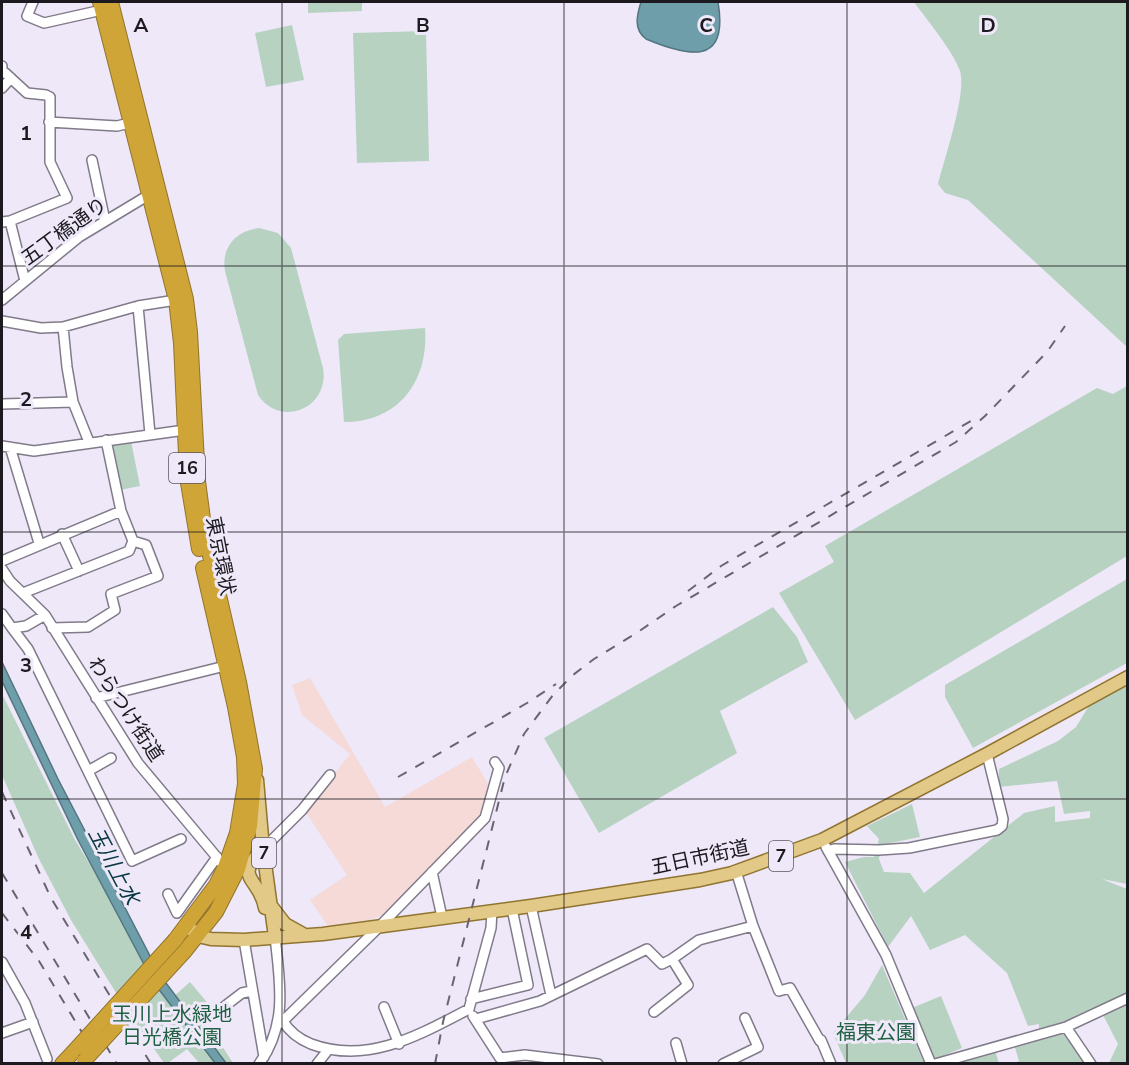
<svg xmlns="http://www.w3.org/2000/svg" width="1129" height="1065" viewBox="0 0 1129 1065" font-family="'Nunito Sans','Noto Sans JP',sans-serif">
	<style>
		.commercial { fill: #f5dad8 }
		.green { fill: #b8d2c2 }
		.water { fill: #6e9eaa; stroke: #557680; stroke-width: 1.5 }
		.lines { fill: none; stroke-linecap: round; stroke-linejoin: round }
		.minor-casing { stroke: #807a89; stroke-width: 12 }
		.major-casing { stroke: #90742f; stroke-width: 15 }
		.highway-casing { stroke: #90742f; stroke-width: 16 }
		.minor { stroke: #fff; stroke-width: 9 }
		.major { stroke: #e2c987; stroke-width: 12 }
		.highway { stroke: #cfa537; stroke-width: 14 }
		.rail { stroke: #69656f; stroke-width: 2; stroke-dasharray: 10 10; stroke-linecap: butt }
		.highway-bridge-casing { stroke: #90742f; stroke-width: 16; stroke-linecap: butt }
		.highway-bridge { stroke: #cfa537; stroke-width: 14 }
		.grid { fill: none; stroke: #1c191f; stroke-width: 1.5; stroke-opacity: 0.55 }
		.labels { text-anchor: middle; stroke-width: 6; stroke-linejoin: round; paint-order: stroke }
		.shield { fill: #eee8f9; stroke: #5b5760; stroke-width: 1.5 }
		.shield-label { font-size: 18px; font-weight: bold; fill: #1c191f }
		.street-label { font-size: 20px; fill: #1c191f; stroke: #eee8f9 }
		.park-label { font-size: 20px; fill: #206142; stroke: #eee8f9 }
		.water-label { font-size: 21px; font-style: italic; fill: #083741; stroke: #eee8f9 }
		.grid-label { font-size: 20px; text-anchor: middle; font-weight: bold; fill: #1c191f; stroke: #eee8f9; stroke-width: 6; stroke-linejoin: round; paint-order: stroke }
	</style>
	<rect width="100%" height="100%" fill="#eee8f9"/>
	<path class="commercial" d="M310,678L385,807L472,757L492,790L485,814L387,913L368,921L328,926L310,900L347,875L305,811L350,754L302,715L292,685Z"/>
	<path class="green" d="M308,2H362V11L308,13Z
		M914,2H1126L1128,12L1127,347L968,200L945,193L938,184C944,159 967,94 960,71C953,51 927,20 914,2Z
		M292,25L304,80L266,87L255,33Z
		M426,31L429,161L357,163L353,33Z
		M259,228L278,233L291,248L323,368C330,408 281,429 258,395L225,271C221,248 235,231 259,228Z
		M425,328C429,382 398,422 344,422L338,340L344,334Z
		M1127,386V556L855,720L779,593L834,562L825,546L1097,388L1113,394Z
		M131,441L140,486L120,490L111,443Z
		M1127,579V663L973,748L945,697V685Z
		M773,607L797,637L808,662L720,711L737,753L599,833L544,738Z
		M1127,684V884L1102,879L1127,889V993L1064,1023L1039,1030V1024L1028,1026L1007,973L965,935L930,950L911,916L888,947L845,862L864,857H874L879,839L867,826L912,804L920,837L881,845L879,859L884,872L910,873L924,893L1024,813L1055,806V822L1090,818V811L1064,814L1057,781L998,787L999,769L1058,741L1076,727L1090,704Z
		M2,694L75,840L172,998L190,982L216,1013L203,1026L222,1046L233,1063H199L187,1049L168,1063H164L126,1009L71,920L39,859L2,775Z
		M882,965L924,1063H846L833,1033L865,995Z
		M941,996L962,1048L933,1060L912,1008Z
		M1127,1003V1063H1109L1118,1044L1102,1013Z
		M1063,1031L1086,1063L1012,1064L1019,1061L1014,1044Z
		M995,1050L999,1063L950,1064Z"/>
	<path class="water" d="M641,2H718C729,66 689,57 646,39C633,29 637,15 641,2Z
		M2,662L58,779L160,975L226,1063H215L154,983L78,840L2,681Z"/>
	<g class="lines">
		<g class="minor-casing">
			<path id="minor" d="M33,2L27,16L44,23L102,10
				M2,66V70L27,93L46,95L50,97V162L67,198L10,221L2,222
				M2,88L11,78
				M49,122L117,126L130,123
				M92,160L105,221
				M10,221L25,281
				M2,300L79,237L152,193
				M138,306L150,434
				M2,321L41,328L63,327L138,306L176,300
				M63,327L67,367L73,402L89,442
				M2,404L73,402
				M2,446L34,451L185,430
				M10,447L39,543
				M62,534L79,571
				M2,561L121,511
				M2,569L10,581L45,615L138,763L225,867
				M23,593L129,551L133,541
				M2,614L12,628
				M45,615L26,626L12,628L28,649L132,861L181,839
				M52,628L88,627L115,610L111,594L158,576L146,545L133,541L121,511L106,440
				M96,698L225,666
				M88,771L111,758
				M826,847L886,955L931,1064
				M263,849L302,810L330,775
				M828,851L834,849L879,850L909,848L997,830L1002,826L1003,819L987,754
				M736,871L753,926L779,991L790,988L820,1041
				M432,872L442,917
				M168,894L177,913L217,857
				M531,906L551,995
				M244,940L264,1057
				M672,959L699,940L753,926
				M2,962L25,1003L47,1059
				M471,999L528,985L512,909
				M225,1006L242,993L252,991
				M384,1007L399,1044
				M473,1016L500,1058
				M476,1019L540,1001L647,949L662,964L672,959L688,985L654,1012
				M283,1021C290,1033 299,1039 311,1044C368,1065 419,1035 469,1009L491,928L492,911
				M277,1025L283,1021L378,928L485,818L499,768L495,762
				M1066,1027L1091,1064
				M2,1033L33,1022
				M821,1040L831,1064
				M676,1043L682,1064
				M500,1058L525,1055L598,1064
				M259,1064C288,1025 280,982 275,937
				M317,1064L328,1050
				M723,1064L758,1047L745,1018
				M935,1064L1066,1027L1128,998"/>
		</g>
		<g class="major-casing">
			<path id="major" d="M257,780L263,849L275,937
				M263,849C232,880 260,877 265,908
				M272,907L285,924L303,934
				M187,925L198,936L211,939L244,940L323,934L531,906L700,880L732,873L822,840L987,754L1128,677"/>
		</g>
		<g class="highway-casing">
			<path id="highway" d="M100,2L176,300L181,343L187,477L199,549
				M111,2L186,299L190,332L198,481L205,534L239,682L255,769L250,826L238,869L216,912L185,951
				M175,940L216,885L225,867L237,833L245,784L244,757L235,707L203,568
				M62,1064L77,1048"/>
		</g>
		<use href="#minor" class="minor"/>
		<use href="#major" class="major"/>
		<use href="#highway" class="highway"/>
		<path class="rail" d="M688,591L721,566L971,421
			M398,777L527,703L556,684
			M2,792L51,898L151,1064
			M2,873L117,1064
			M2,913L39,961L101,1064
			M435,1064L443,1022L505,777L524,734L553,695L573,675L594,659L635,634L676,606L956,442L985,416L1047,352L1065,326"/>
		<g class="highway-bridge-casing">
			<path id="highway-bridge" d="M77,1048L175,940
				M84,1061L185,951"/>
		</g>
		<use href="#highway-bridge" class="highway-bridge"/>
	</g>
	<path class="grid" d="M282,2V1064M564,2V1064M847,2V1064M2,266H1128M2,532H1128M2,799H1128"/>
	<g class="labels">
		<g class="shield">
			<rect x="169" y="453" width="36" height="30" rx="4.5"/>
			<rect x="252" y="838" width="24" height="30" rx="4.5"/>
			<rect x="769" y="841" width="24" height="30" rx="4.5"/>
		</g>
		<g class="shield-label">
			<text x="187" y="474">16</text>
			<text x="264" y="859">7</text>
			<text x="781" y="862">7</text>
		</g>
		<g class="street-label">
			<text transform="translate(64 231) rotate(-36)" y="7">五丁橋通り</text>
			<text transform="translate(221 556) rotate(79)" y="7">東京環状</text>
			<text transform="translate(126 709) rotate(57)" y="7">わらつけ街道</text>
			<text transform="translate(700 857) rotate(-12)" y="7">五日市街道</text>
		</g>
		<g class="park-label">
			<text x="172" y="1021">玉川上水緑地<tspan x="172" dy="23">日光橋公園</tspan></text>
			<text x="876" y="1039">福東公園</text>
		</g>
		<g class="water-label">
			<text transform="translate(114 866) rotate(62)" y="7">玉川上水</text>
		</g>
	</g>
	<g class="grid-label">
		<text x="141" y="32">A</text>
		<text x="423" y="32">B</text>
		<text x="706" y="32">C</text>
		<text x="988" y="32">D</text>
		<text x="26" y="140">1</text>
		<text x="26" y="406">2</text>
		<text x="26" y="672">3</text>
		<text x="26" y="939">4</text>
	</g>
	<rect width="1129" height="1065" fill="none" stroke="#1c191f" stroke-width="6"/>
</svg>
